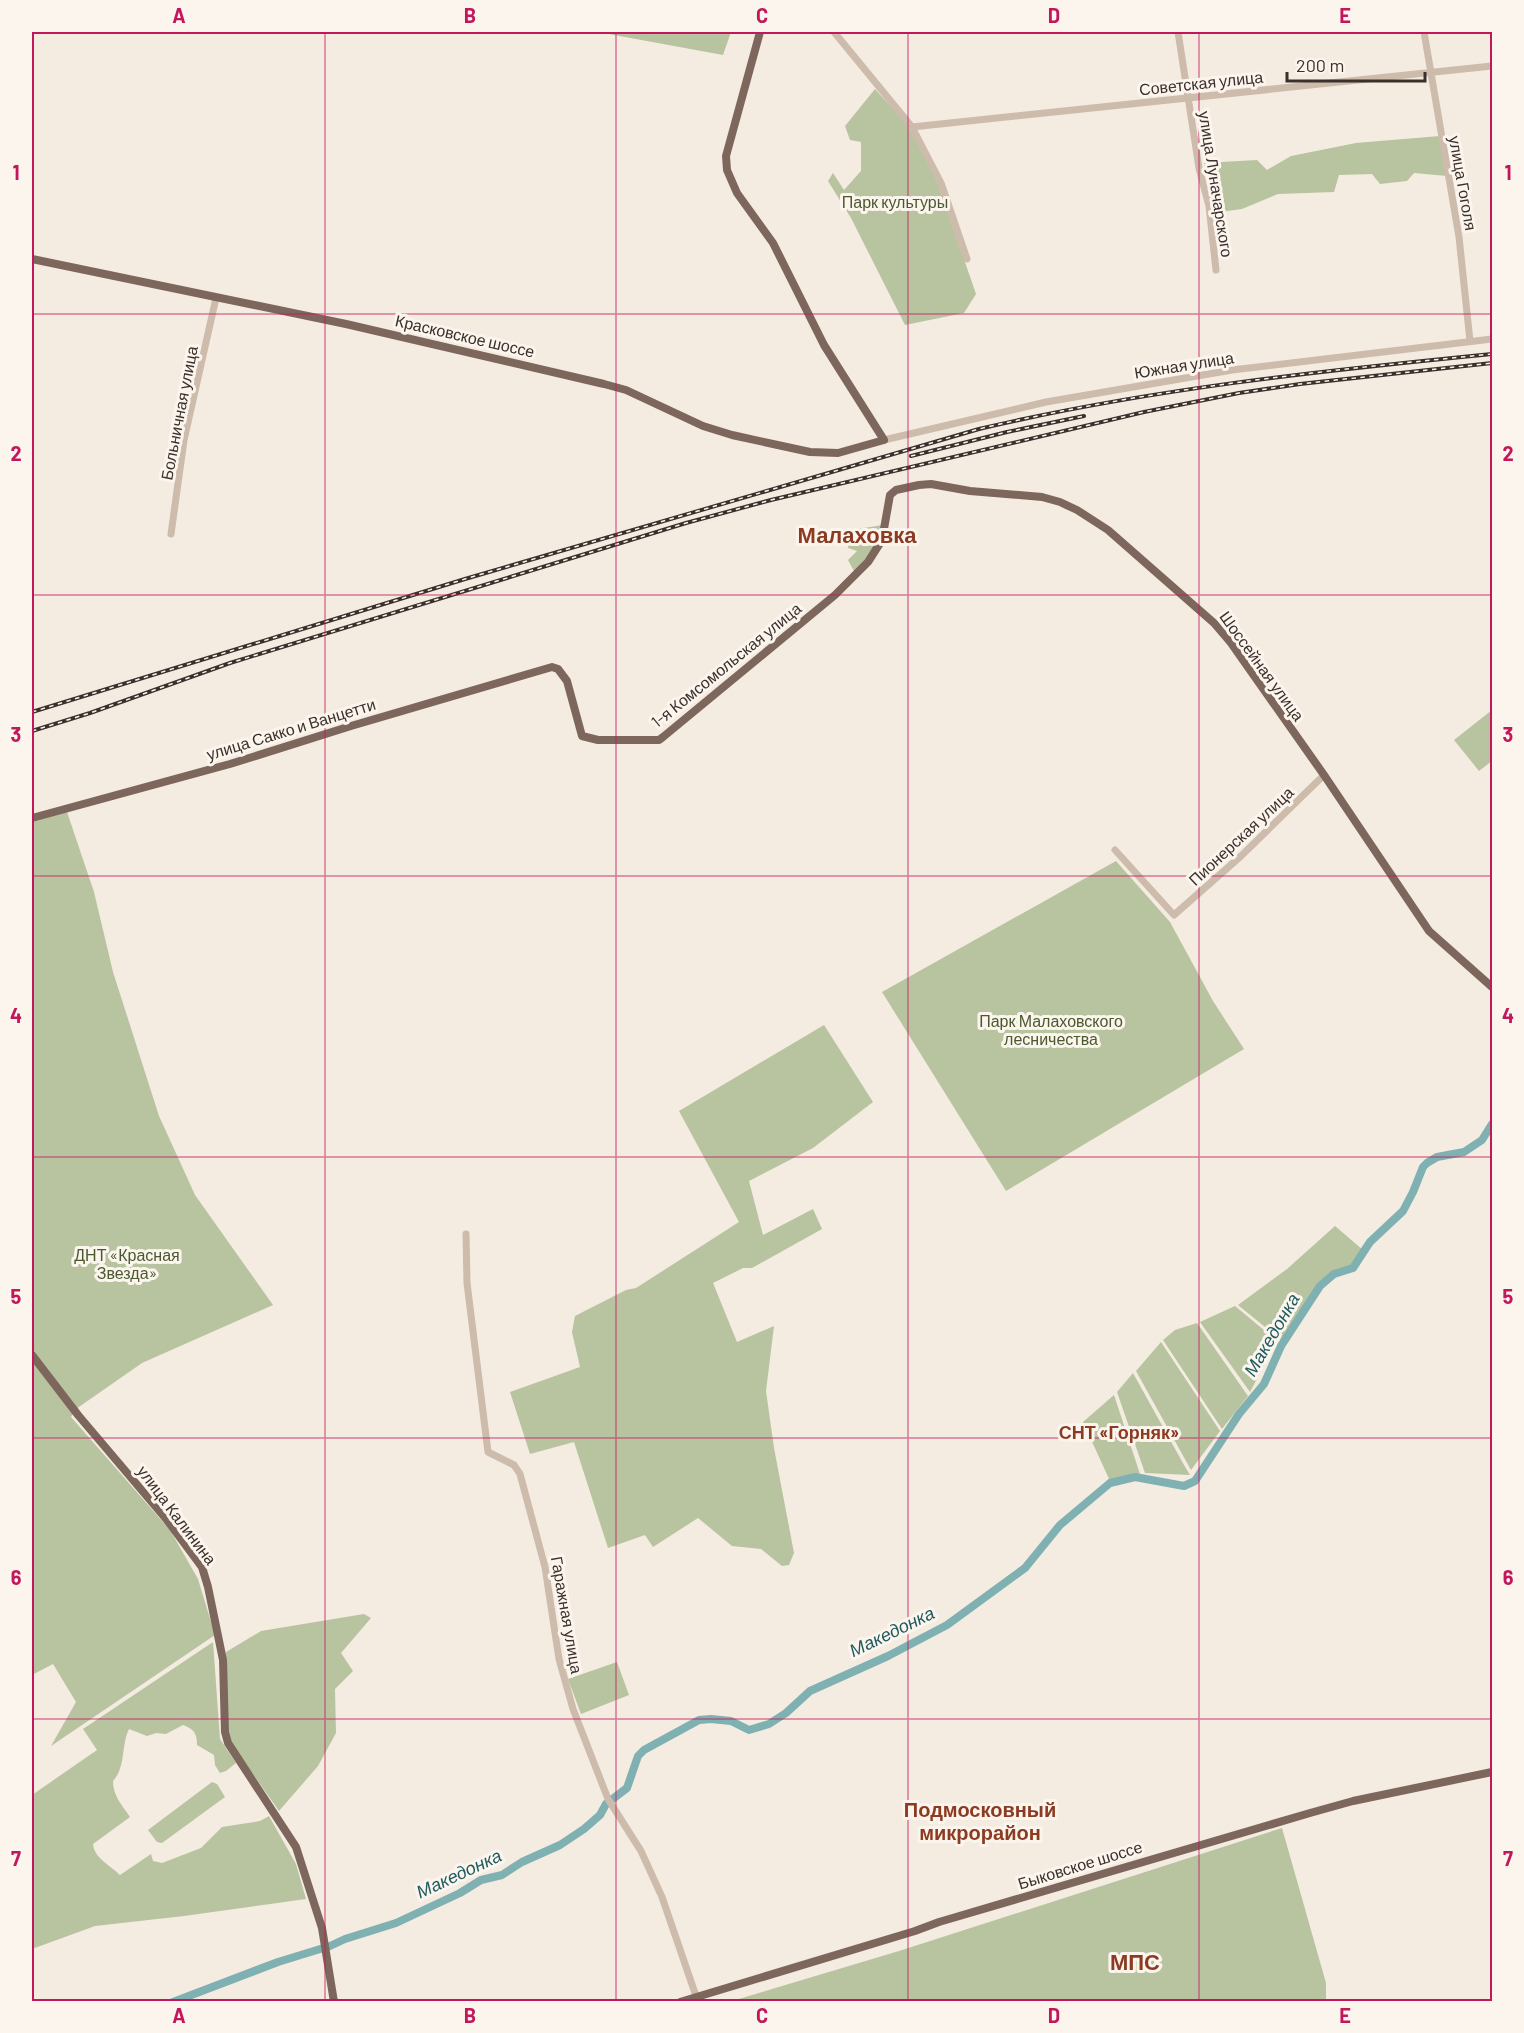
<svg xmlns="http://www.w3.org/2000/svg" width="1524" height="2033" viewBox="0 0 1524 2033" font-family="Barlow,sans-serif">
	<style>
		.green { fill: #b8c4a0 }
		.lines { fill: none; stroke-linecap: round; stroke-linejoin: round }
		.river { stroke: #7fb0b2; stroke-width: 8 }
		.minor { stroke: #cdbbac; stroke-width: 7 }
		.major { stroke: #7d675c; stroke-width: 8 }
		.rail-casing { stroke: #3b302b; stroke-width: 4 }
		.rail { stroke: #fbf5ee; stroke-width: 1.5; stroke-dasharray: 4.5; stroke-linecap: butt }
		.grid { fill: none; stroke: #c2185b; stroke-width: 1.5; stroke-opacity: 0.55 }
		.labels { text-anchor: middle; stroke-width: 6; stroke-linejoin: round; paint-order: stroke }
		.street-label { font-size: 16px; fill: #3b302b; stroke: #fbf5ee }
		.park-label { font-size: 16px; fill: #4a5a2e; stroke: #fbf5ee }
		.water-label { font-size: 18px; font-style: italic; fill: #1f5a5e; stroke: #fbf5ee }
		.neighbourhood-label { font-size: 18px; font-weight: bold; fill: #8c3b22; stroke: #fbf5ee }
		.quarter-label { font-size: 20px; font-weight: bold; fill: #8c3b22; stroke: #fbf5ee }
		.district-label { font-size: 22px; font-weight: bold; fill: #8c3b22; stroke: #fbf5ee }
		.neatline { fill: none; stroke: #c2185b; stroke-width: 2 }
		.grid-label { font-size: 20px; text-anchor: middle; font-weight: bold; fill: #c2185b }
	</style>
	<rect width="100%" height="100%" fill="#f4ebe1"/>
	<path class="green" d="M598,32H731L723,55Z
		M875,89L905,122L923,149L939,187L976,294L964,313L905,325L851,218L828,181L833,173L844,190L861,171V142L850,140L845,126Z
		M1440,136L1447,176L1414,173L1407,181L1380,184L1372,174L1339,175L1334,192L1278,194L1242,209L1213,213L1204,163L1257,160L1267,170L1291,156L1356,143Z
		M883,525C879,544 869,559 855,573L848,560L857,551L848,548L851,530Z
		M1492,710V761L1479,771L1454,740Z
		M67,812L94,892L113,972L159,1116L195,1195L273,1305L142,1363L76,1409L71,1417L170,1530L198,1579L215,1635L51,1746L76,1702L53,1664L32,1675V821Z
		M1116,861L1170,922L1213,1001L1244,1049L1006,1191L882,992Z
		M824,1025L873,1102L813,1148L749,1181L763,1235L813,1209L822,1229L752,1268H743L713,1283L737,1342L774,1326L766,1391L774,1448L794,1553L789,1565L782,1566L761,1549L732,1546L698,1518L653,1547L645,1535L608,1548L574,1442L530,1454L510,1392L580,1367L572,1332L575,1316L626,1290L636,1288L739,1222L679,1111Z
		M1335,1226L1363,1250L1352,1267L1333,1273L1318,1284L1281,1340L1238,1305L1287,1269Z
		M1235,1306L1277,1341L1250,1392L1200,1322Z
		M1197,1323L1248,1396L1222,1429L1163,1340L1175,1330Z
		M1161,1342L1220,1431L1191,1470L1136,1371Z
		M1133,1373L1184,1465L1190,1475L1145,1473L1117,1392Z
		M1114,1395L1140,1474L1110,1481L1083,1422Z
		M364,1614L371,1618L341,1653L353,1671L335,1689L336,1733L318,1766L279,1811L232,1744L227,1733L226,1652L261,1631Z
		M213,1642L220,1739L236,1763L226,1771L220,1773L215,1765L214,1755L197,1745C197,1733 194,1729 183,1725L166,1734L156,1733L147,1736L129,1729C121,1745 126,1767 113,1781C113,1796 122,1805 130,1817L93,1844C94,1858 110,1865 120,1875L151,1854L153,1861L162,1863L201,1848L222,1827L260,1821L269,1816L296,1864L306,1899L184,1916L95,1926L32,1949V1795L97,1750L83,1729Z
		M617,1662L629,1695L581,1714L568,1679Z
		M212,1782L217,1784L225,1797L162,1843L157,1842L148,1830Z
		M1282,1828L1326,1983V2001H732L899,1951Z"/>
	<g class="lines">
		<path class="river" d="M173,2002L278,1962L330,1946L345,1939L396,1923L460,1893L481,1880L502,1875L522,1862L560,1845L584,1829L600,1815L606,1804L627,1788L638,1756L644,1750L699,1720L711,1719L731,1721L749,1730L769,1724L786,1713L810,1691L888,1656L947,1625L1025,1568L1060,1525L1110,1483L1135,1477L1184,1486L1195,1481L1239,1414L1264,1384L1281,1346L1320,1286L1334,1274L1353,1268L1370,1242L1403,1211L1413,1192L1423,1167L1427,1163L1437,1157L1464,1152L1482,1140L1492,1124"/>
		<path class="minor" d="M834,32L912,127L941,183L967,259
			M1178,32L1199,168L1209,206L1216,270
			M1424,32L1459,237L1470,341
			M912,127L1492,66
			M884,440L1046,402L1232,370L1492,339
			M171,534L184,440L216,298
			M1115,850L1174,915L1241,856L1324,775
			M466,1234L467,1283L488,1452L514,1465L520,1474L545,1567L559,1659L573,1709L608,1799L641,1851L662,1897L696,1996"/>
		<path class="major" d="M32,259L346,324L604,384L626,390L703,426L732,435L810,452L838,453L884,440L824,345L773,243L737,193L727,170L726,156L760,32
			M32,818L230,764L351,726L552,667L558,669L567,681L582,736L598,740H659L663,737L835,595L868,562L882,540L890,495L896,490L919,485L931,484L970,491L1042,497L1060,502L1077,510L1108,530L1214,623L1231,643L1324,775L1429,931L1492,987
			M32,1355L78,1415L167,1520L202,1567L208,1587L223,1660L225,1732L228,1743L296,1847L322,1928L334,2002
			M680,2002L915,1931L939,1922L1310,1813L1353,1801L1492,1772"/>
		<g class="rail-casing">
			<path id="rail" d="M911,456L1007,432L1084,416
				M32,712L465,579L979,429C1148,389 1320,371 1492,354
				M32,731L90,713L230,663L686,523L771,500L1144,412L1239,393L1300,384L1492,363"/>
		</g>
		<use href="#rail" class="rail"/>
	</g>
	<path class="grid" d="M325,32V2002M616,32V2002M908,32V2002M1199,32V2002M32,314H1492M32,595H1492M32,876H1492M32,1157H1492M32,1438H1492M32,1719H1492"/>
	<g class="labels">
		<g class="street-label">
			<text transform="translate(1201 83) rotate(-6)" y="6">Советская улица</text>
			<text transform="translate(1463 183) rotate(80)" y="6">улица Гоголя</text>
			<text transform="translate(1216 184) rotate(81)" y="6">улица Луначарского</text>
			<text transform="translate(465 336) rotate(13)" y="6">Красковское шоссе</text>
			<text transform="translate(1184 365) rotate(-9)" y="6">Южная улица</text>
			<text transform="translate(179 413) rotate(-79)" y="6">Больничная улица</text>
			<text transform="translate(726 665) rotate(-39)" y="6">1-я Комсомольская улица</text>
			<text transform="translate(1262 666) rotate(54)" y="6">Шоссейная улица</text>
			<text transform="translate(291 729) rotate(-17)" y="6">улица Сакко и Ванцетти</text>
			<text transform="translate(1241 836) rotate(-43)" y="6">Пионерская улица</text>
			<text transform="translate(177 1515) rotate(53)" y="6">улица Калинина</text>
			<text transform="translate(567 1615) rotate(80)" y="6">Гаражная улица</text>
			<text transform="translate(1080 1865) rotate(-17)" y="6">Быковское шоссе</text>
		</g>
		<g class="park-label">
			<text x="895" y="208">Парк культуры</text>
			<text x="1051" y="1027">Парк Малаховского<tspan x="1051" dy="18">лесничества</tspan></text>
			<text x="127" y="1261">ДНТ «Красная<tspan x="127" dy="18">Звезда»</tspan></text>
		</g>
		<g class="water-label">
			<text transform="translate(1272 1335) rotate(-60)" y="6">Македонка</text>
			<text transform="translate(892 1632) rotate(-26)" y="6">Македонка</text>
			<text transform="translate(459 1874) rotate(-25)" y="6">Македонка</text>
		</g>
		<g class="neighbourhood-label">
			<text x="1119" y="1439">СНТ «Горняк»</text>
		</g>
		<g class="quarter-label">
			<text x="980" y="1817">Подмосковный<tspan x="980" dy="23">микрорайон</tspan></text>
		</g>
		<g class="district-label">
			<text x="857" y="543">Малаховка</text>
			<text x="1135" y="1970">МПС</text>
		</g>
	</g>
	<rect width="1524" height="2033" fill="none" stroke="#fbf5ee" stroke-width="66"/>
	<path d="M1287 72v9h138v-9" fill="none" stroke="#3b302b" stroke-width="3"/>
	<text x="1296" y="72" font-size="18" fill="#3b302b" stroke="#fbf5ee" stroke-width="4.5" paint-order="stroke">200 m</text>
	<rect x="33" y="33" width="1458" height="1967" class="neatline"/>
	<g class="grid-label">
		<text x="179" y="23">A</text>
		<text x="470" y="23">B</text>
		<text x="762" y="23">C</text>
		<text x="1054" y="23">D</text>
		<text x="1345" y="23">E</text>
		<text x="16" y="180">1</text>
		<text x="1508" y="180">1</text>
		<text x="16" y="461">2</text>
		<text x="1508" y="461">2</text>
		<text x="16" y="742">3</text>
		<text x="1508" y="742">3</text>
		<text x="16" y="1023">4</text>
		<text x="1508" y="1023">4</text>
		<text x="16" y="1304">5</text>
		<text x="1508" y="1304">5</text>
		<text x="16" y="1585">6</text>
		<text x="1508" y="1585">6</text>
		<text x="16" y="1866">7</text>
		<text x="1508" y="1866">7</text>
		<text x="179" y="2023">A</text>
		<text x="470" y="2023">B</text>
		<text x="762" y="2023">C</text>
		<text x="1054" y="2023">D</text>
		<text x="1345" y="2023">E</text>
	</g>
</svg>
